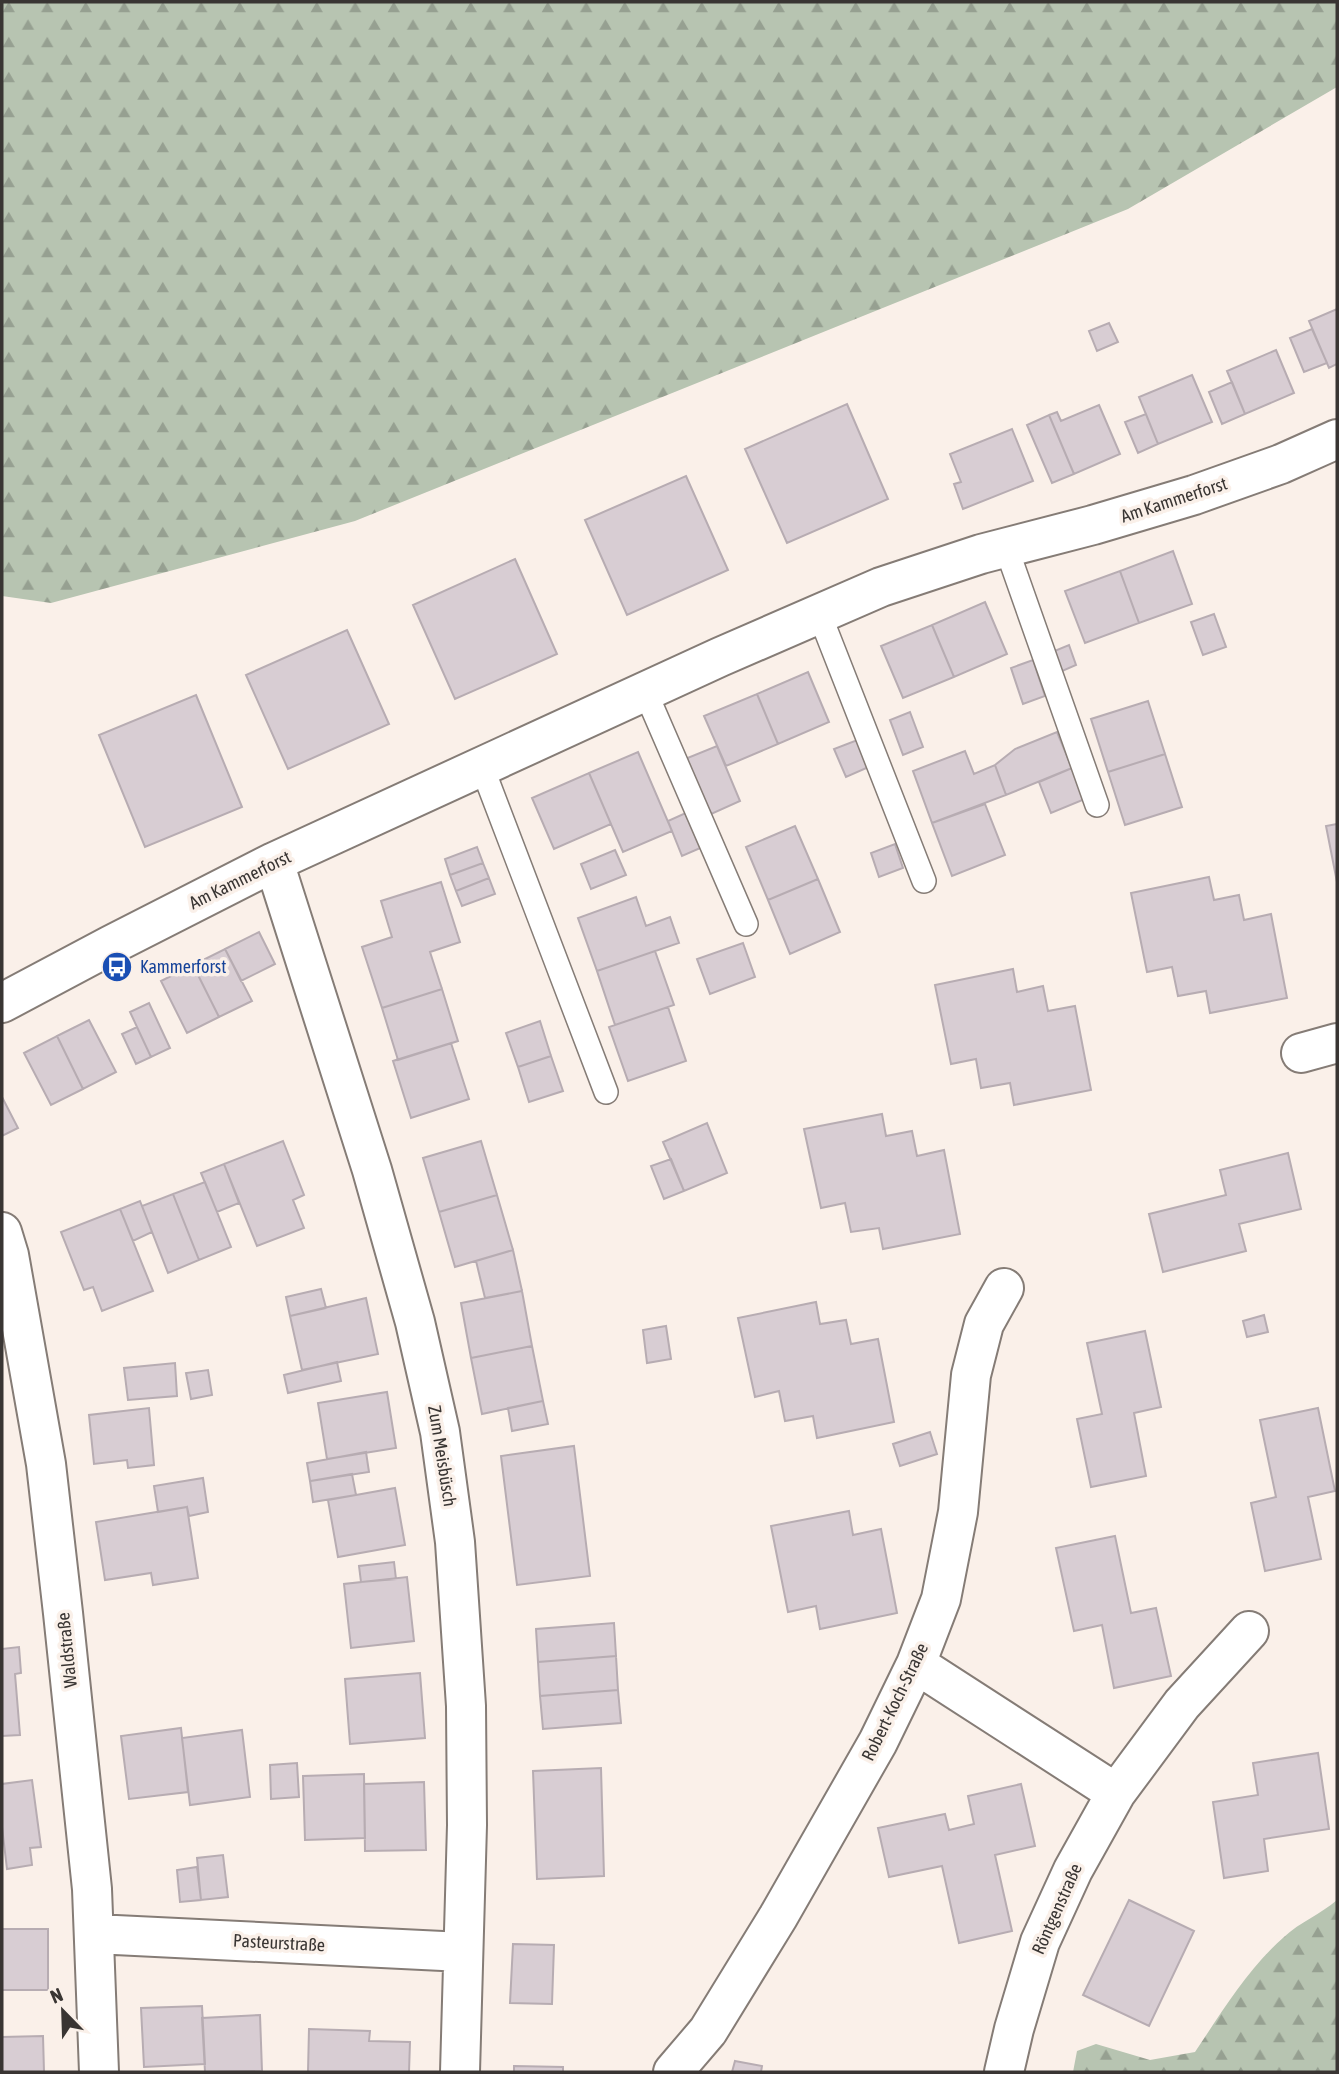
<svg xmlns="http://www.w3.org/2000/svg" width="1339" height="2074" viewBox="0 0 1339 2074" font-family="'Asap Condensed',sans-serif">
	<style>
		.forest { fill: url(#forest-firs) }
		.building { fill: #d8cdd3; stroke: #b7acb2; stroke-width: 2 }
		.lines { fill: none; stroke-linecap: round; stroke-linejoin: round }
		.service-casing { stroke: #857c76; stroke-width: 26 }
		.minor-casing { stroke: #857c76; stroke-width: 42 }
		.service { stroke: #fff; stroke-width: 23 }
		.minor { stroke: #fff; stroke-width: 38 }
		.labels { text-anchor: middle; stroke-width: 7; stroke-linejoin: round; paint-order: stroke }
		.street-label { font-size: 18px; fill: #393533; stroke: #faf0e9 }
		.transit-label { font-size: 18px; fill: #164399; stroke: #faf0e9; text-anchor: start }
	</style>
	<defs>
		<pattern id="forest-firs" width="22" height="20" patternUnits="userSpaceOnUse" patternTransform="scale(1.75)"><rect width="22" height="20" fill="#b7c4b1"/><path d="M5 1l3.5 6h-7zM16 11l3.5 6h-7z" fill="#96a091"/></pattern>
	</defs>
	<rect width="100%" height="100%" fill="#faf0e9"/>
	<path class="forest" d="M2,2H1337V87L1128,209L355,521L51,603L2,596Z
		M1337,1900V2072H1073L1077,2051L1096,2044L1150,2060L1195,2052C1222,2012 1247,1969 1284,1937C1300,1922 1321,1914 1337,1900Z"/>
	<path class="building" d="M1337,309V364L1329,368L1309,321Z
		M1109,323L1118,342L1097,351L1089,331Z
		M1312,329L1327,363L1304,372L1290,338Z
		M1276,350L1294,393L1245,414L1227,371Z
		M1192,375L1212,422L1158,444L1139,397Z
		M1232,382L1245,414L1222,424L1209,392Z
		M847,404L888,499L787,543L745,449Z
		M1099,405L1120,454L1074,474L1049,415L1057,412L1061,421Z
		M1146,414L1158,444L1138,453L1125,422Z
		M1049,415L1074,474L1052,483L1027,425Z
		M1012,429L1033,481L963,509L954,484L961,482L950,454Z
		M686,476L728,570L627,615L585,520Z
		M1173,551L1192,604L1139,623L1120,571Z
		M515,559L557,654L455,699L413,605Z
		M1120,571L1139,623L1085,643L1065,591Z
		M985,602L1007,654L954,677L932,625Z
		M1214,614L1226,647L1203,655L1191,622Z
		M932,625L954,677L903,698L881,646Z
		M347,630L389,724L288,769L246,675Z
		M1069,645L1076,665L1060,672L1052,652Z
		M1033,660L1045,696L1023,704L1011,668Z
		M808,672L829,722L778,744L757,694Z
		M757,694L778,744L726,766L704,716Z
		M196,695L242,807L145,847L99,735Z
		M1148,701L1165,754L1108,772L1091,719Z
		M910,712L923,747L903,755L890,720Z
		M1057,732L1072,768L1006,795L995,765L1015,749Z
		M860,739L871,766L846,777L834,749Z
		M717,746L740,801L709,815L685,759Z
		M965,751L974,774L995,765L1006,795L932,823L913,771Z
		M638,752L672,831L623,852L589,773Z
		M1165,754L1182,807L1125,825L1108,772Z
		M1072,768L1085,799L1051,813L1039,782Z
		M589,773L611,824L554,849L532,798Z
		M985,804L1005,855L952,876L932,823Z
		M690,811L705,846L682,856L668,821Z
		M1337,824V882L1326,826Z
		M795,826L818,879L768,900L746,847Z
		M895,844L903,868L879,877L871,853Z
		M477,847L483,863L450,875L445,859Z
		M615,850L626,875L591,889L581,864Z
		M483,863L489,878L456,891L450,875Z
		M1209,877L1214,900L1239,895L1244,920L1271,914L1287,998L1210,1013L1206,991L1178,996L1172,967L1147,972L1131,893Z
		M489,878L495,894L462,906L456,891Z
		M818,879L840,932L790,954L768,900Z
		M441,882L460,942L430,952L442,989L382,1008L362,947L392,937L381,901Z
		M636,897L646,926L670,917L679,943L597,971L578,918Z
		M259,932L275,964L241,981L225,949Z
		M743,943L755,977L710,994L697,959Z
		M225,949L252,1001L219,1017L193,965Z
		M655,951L674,1005L615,1025L597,971Z
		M193,965L219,1017L187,1033L161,981Z
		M1013,969L1017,992L1043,986L1048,1011L1075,1006L1091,1090L1014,1105L1010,1083L981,1088L976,1059L951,1064L935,985Z
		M442,989L458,1041L398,1060L382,1008Z
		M149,1003L170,1048L151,1057L130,1012Z
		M668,1007L686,1061L628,1081L609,1027Z
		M89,1020L116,1072L83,1089L57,1036Z
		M540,1021L551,1056L518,1067L506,1033Z
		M137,1027L151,1057L136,1064L122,1034Z
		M57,1036L83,1089L51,1105L24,1053Z
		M451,1043L469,1099L411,1118L393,1061Z
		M551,1056L563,1091L529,1102L518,1067Z
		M2,1097L18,1128L2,1136Z
		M882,1114L886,1136L912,1131L917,1156L944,1150L960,1234L883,1249L879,1228L851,1232L845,1203L821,1208L804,1129Z
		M707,1123L727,1173L684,1191L663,1142Z
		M283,1141L304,1195L293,1200L304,1228L257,1246L224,1164Z
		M481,1141L497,1195L439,1212L423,1158Z
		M1288,1153L1301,1209L1239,1224L1246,1251L1163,1272L1149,1214L1226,1195L1220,1170Z
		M671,1159L684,1191L664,1199L651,1166Z
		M224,1164L239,1203L217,1212L201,1173Z
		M205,1182L231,1247L199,1260L173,1194Z
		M173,1194L199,1260L168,1273L142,1206Z
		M497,1195L513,1250L455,1267L439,1212Z
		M140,1201L152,1232L133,1241L120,1209Z
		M120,1209L153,1291L102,1311L93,1287L84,1290L61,1232Z
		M513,1250L522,1291L485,1298L476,1261Z
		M321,1289L326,1308L290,1316L286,1297Z
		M522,1291L532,1346L471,1358L461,1303Z
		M366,1298L378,1354L302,1370L290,1316Z
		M816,1302L820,1324L846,1320L851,1344L878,1339L894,1422L817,1438L813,1416L785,1421L779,1391L755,1397L738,1318Z
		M1264,1315L1268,1332L1247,1337L1243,1321Z
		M666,1326L671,1359L647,1363L643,1330Z
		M1145,1331L1161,1407L1134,1413L1146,1476L1091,1487L1077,1419L1102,1414L1087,1343Z
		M532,1346L543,1401L482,1414L471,1358Z
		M337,1362L341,1381L288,1393L284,1375Z
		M175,1363L177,1396L128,1400L124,1368Z
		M208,1370L212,1395L191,1399L186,1373Z
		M387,1392L396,1448L327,1459L318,1403Z
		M543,1401L548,1424L512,1431L508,1408Z
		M149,1408L154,1465L128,1468L127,1460L94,1464L89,1415Z
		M1318,1408L1335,1491L1308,1497L1321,1559L1265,1571L1251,1503L1276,1497L1260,1420Z
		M930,1432L937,1454L900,1466L893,1444Z
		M574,1446L590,1576L517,1585L501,1456Z
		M366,1452L369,1472L310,1481L307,1463Z
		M352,1474L356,1495L313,1502L310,1481Z
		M203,1478L208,1512L189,1516L187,1507L158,1512L154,1486Z
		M395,1488L405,1545L338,1557L328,1500Z
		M187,1507L198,1578L153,1585L151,1573L105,1580L96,1522Z
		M849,1511L853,1535L881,1529L897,1613L820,1629L816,1606L788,1612L771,1526Z
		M1115,1536L1131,1613L1156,1608L1171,1676L1114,1688L1102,1625L1074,1631L1056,1548Z
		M394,1562L396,1579L361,1582L359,1566Z
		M407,1577L414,1641L351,1648L344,1584Z
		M614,1623L616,1656L538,1662L536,1629Z
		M2,1645V1649L19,1647L21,1673L15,1674L20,1735L2,1736Z
		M616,1656L618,1690L540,1696L538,1662Z
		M420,1673L425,1738L350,1744L345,1679Z
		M618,1690L621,1723L543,1729L540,1696Z
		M181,1728L188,1792L129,1799L121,1736Z
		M242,1730L250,1797L190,1805L182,1738Z
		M1318,1753L1329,1829L1264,1839L1268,1871L1224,1878L1213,1802L1258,1795L1253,1763Z
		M297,1763L299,1797L271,1799L270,1765Z
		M601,1768L604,1876L537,1879L533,1771Z
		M364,1774L365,1838L305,1840L303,1776Z
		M32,1780L41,1847L30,1848L32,1865L7,1869L2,1827V1784Z
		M424,1782L426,1850L365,1851L364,1784Z
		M1021,1784L1035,1846L995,1855L1012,1931L959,1943L942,1866L889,1877L878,1828L945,1814L949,1830L974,1824L968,1796Z
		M223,1855L228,1897L201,1900L197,1858Z
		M197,1867L201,1900L180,1902L177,1870Z
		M1129,1900L1194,1931L1149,2026L1083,1995Z
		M2,1929H48V1990H2Z
		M513,1944L554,1945L552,2004L510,2003Z
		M202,2006L205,2064L144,2067L141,2008Z
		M260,2015L262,2071L205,2072L202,2018Z
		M309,2029L370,2031L369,2041L410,2042L409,2072H308Z
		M43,2036L44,2072H2V2037Z
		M735,2061L762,2066L761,2072H732Z
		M514,2066L563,2067V2072H514Z"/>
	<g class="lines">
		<g class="service-casing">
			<path id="service" d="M1006,547L1097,805
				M819,613L924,881
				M645,691L746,924
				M482,767L606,1092"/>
		</g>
		<g class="minor-casing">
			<path id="minor" d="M274,862L372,1170L415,1322L440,1432L455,1542L466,1706L467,1825L460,2072
				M2,1003L111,945L274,862L720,657L881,587L981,554L1093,525L1194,495L1281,464L1337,439
				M1301,1053L1337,1043
				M2,1232L9,1255L46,1464L63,1613L92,1889L99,2072
				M916,1664L1116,1793
				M95,1934L463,1952
				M673,2072L708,2031L778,1917L878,1742L916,1664L941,1599L958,1512L971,1375L984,1324L1004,1288
				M1004,2072L1014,2029L1040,1942L1073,1870L1116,1793L1182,1704L1249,1631"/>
		</g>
		<use href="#service" class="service"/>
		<use href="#minor" class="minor"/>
	</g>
	<defs>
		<g id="bus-disc" transform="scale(1.575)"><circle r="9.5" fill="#1a4fb4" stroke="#faf0e9"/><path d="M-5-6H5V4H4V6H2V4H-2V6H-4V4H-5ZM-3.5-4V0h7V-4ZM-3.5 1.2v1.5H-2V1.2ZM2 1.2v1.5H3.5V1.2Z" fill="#fff"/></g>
	</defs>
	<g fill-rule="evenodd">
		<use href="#bus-disc" x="117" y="967"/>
	</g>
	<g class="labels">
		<g class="street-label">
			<text transform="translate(1174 500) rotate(-18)" y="6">Am Kammerforst</text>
			<text transform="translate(240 880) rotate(-26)" y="6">Am Kammerforst</text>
			<text transform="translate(442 1456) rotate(81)" y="6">Zum Meisbüsch</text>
			<text transform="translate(67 1650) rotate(-96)" y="6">Waldstraße</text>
			<text transform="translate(895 1702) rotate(-64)" y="6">Robert-Koch-Straße</text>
			<text transform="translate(1057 1909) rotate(-66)" y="6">Röntgenstraße</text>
			<text transform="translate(279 1943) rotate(3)" y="6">Pasteurstraße</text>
		</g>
		<g class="transit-label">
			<text x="140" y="973">Kammerforst</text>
		</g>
	</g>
	<rect width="1339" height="2074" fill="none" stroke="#393533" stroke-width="7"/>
	<g transform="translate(63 2011) rotate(337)" stroke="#faf0e9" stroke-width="5" paint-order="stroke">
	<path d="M0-5L12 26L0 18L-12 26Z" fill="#393533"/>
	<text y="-10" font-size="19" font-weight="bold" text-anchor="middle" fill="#393533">N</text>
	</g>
</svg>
